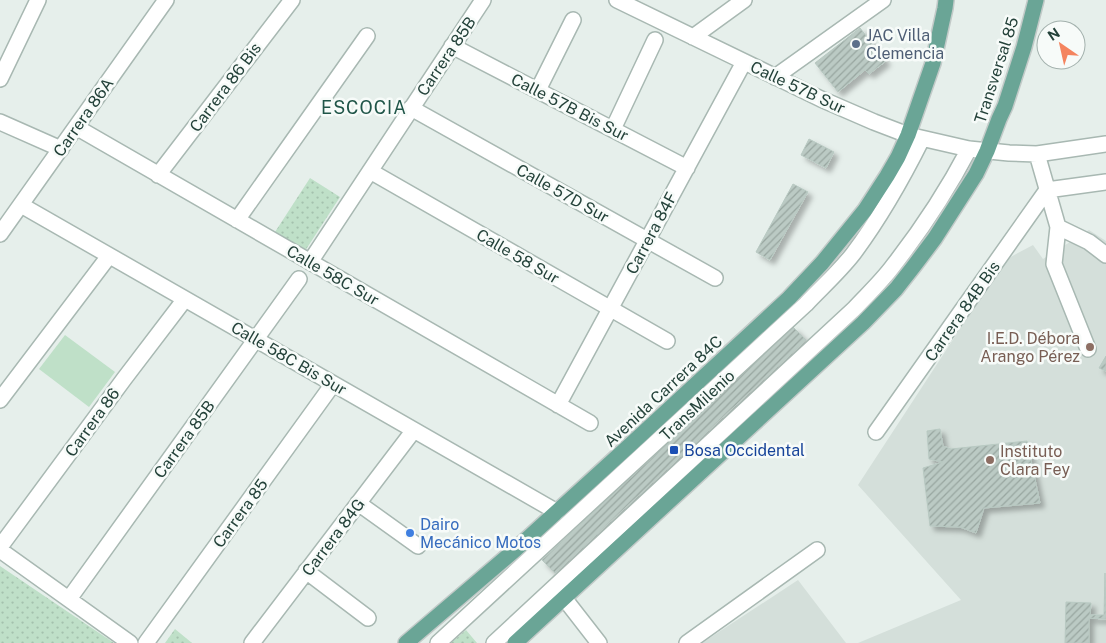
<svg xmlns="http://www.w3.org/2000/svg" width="1106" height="643" viewBox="0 0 1106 643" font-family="'Public Sans',sans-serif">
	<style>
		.built { fill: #d4dfda }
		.green { fill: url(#green-dots) }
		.pitch { fill: #bfe0c8 }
		.building { fill: url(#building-hatch); stroke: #b8c9c2; filter: url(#shadow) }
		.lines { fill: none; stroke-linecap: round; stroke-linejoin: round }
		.minor-casing { stroke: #a8b8b2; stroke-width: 18 }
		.major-casing { stroke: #c2cac8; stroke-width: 18 }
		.minor { stroke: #fff; stroke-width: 15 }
		.major { stroke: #6aa596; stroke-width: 15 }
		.service-dot { fill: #5c6f8a; stroke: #f7fbf9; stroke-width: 2 }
		.education-dot { fill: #8d6e63; stroke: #f7fbf9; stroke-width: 2 }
		.transit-dot { fill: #1a4fb4; stroke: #f7fbf9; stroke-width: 2 }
		.shop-dot { fill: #3f7fe0; stroke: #f7fbf9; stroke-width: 2 }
		.labels { text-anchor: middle; stroke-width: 5; stroke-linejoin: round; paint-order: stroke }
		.service-label { font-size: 16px; fill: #4e5e75; stroke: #f7fbf9; text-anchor: start }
		.street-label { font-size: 16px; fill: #24423a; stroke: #f7fbf9 }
		.education-label { font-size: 16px; fill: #785e54; stroke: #f7fbf9; text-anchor: end }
		.transit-label { font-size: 16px; fill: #164399; stroke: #f7fbf9; text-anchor: start }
		.shop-label { font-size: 16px; fill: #366cbe; stroke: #f7fbf9; text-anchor: start }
		.neighbourhood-label { font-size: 18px; letter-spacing: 1px; fill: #1f5548; stroke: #f7fbf9 }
	</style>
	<defs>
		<pattern id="green-dots" width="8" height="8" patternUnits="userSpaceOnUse" patternTransform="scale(1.25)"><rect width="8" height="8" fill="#bfe0c8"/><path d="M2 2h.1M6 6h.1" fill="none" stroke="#a4c1ad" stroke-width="1.8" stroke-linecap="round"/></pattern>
		<pattern id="building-hatch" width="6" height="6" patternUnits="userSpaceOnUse" patternTransform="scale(1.25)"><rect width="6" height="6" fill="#bbcac4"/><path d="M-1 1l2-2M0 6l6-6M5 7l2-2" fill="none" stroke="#98a6a0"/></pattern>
		<filter id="shadow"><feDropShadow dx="4.5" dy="4.5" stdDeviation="2.5" flood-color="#0004"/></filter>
	</defs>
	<rect width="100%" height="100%" fill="#e6efeb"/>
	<path class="built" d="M1089,230L1106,241V643H858L961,600L858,485L1005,260L1033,245L1043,259Z
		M798,580L846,643H702Z"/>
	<path class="green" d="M310,178L340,197L305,251L275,232Z
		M0,566L114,643H0Z
		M175,629L192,643H165Z
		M466,630L477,643H451Z"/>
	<path class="pitch" d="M65,335L115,372L89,407L39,369Z"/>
	<path class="building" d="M860,28L886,61L869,74L865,70L838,92L815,63Z
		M809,139L834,152L826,168L801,155Z
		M793,184L808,192L770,260L756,252Z
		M793,327L806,340L555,573L542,560Z
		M1106,356V371L1099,368Z
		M940,429L943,446L951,449L1027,441L1040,503L984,508L976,533L960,527L930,526L923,468L943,462L929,459L927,431Z
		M1105,573L1106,619L1089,618V643H1065L1066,602L1091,603L1090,615H1104Z"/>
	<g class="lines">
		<g class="minor-casing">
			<path id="minor" d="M617,0L821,99L874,122L908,135L969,149L1009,153L1037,154L1106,144
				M693,37L744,0
				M452,46L687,168
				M775,77L883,0
				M0,79L38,0
				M538,90L573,20
				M411,108L715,278
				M0,122L61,149
				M76,127L590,423
				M613,129L655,40
				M1037,154L1058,227L1054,264L1088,349
				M370,171L667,341
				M158,175L292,0
				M1047,190L1106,182
				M21,205L557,512
				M237,220L367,36
				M1058,227L1089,242L1106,255
				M0,234L166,0
				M310,262L483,0
				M0,400L109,256
				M558,405L744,62
				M876,432L1047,190
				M358,503L418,546
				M0,547L124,379L185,299
				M0,550L130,643
				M306,571L368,618
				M564,598L599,643
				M69,599L299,279
				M146,643L333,384
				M252,643L414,430
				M438,643L806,304C821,288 839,272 853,254C880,218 902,179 922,139
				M494,643L854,309C867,295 882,281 893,266C922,229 948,189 969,149
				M687,643L817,550"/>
		</g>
		<g class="major-casing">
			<path id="major" d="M406,643L516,549L630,445L789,298L822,263L865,210L887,176L898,157L908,135L933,63L945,8L946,0
				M515,643L863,323L896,289L914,266L935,238L976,174L987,151L999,119L1005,106L1024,47L1036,0"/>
		</g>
		<use href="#minor" class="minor"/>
		<use href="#major" class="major"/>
	</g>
	<circle class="service-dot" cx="856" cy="44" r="5"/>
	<g class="education-dot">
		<circle cx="1090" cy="347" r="5"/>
		<circle cx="990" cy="460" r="5"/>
	</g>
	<rect class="transit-dot" x="669" y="445" width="10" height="10" rx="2.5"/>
	<circle class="shop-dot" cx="410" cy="533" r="5"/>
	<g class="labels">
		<g class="service-label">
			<text x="866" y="41">JAC Villa<tspan x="866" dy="18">Clemencia</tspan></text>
		</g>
		<g class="street-label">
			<text transform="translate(446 56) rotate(-56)" y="6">Carrera 85B</text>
			<text transform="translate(996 70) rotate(-72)" y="6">Transversal 85</text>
			<text transform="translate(225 87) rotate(-53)" y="6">Carrera 86 Bis</text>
			<text transform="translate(798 87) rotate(25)" y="6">Calle 57B Sur</text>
			<text transform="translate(570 107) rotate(27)" y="6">Calle 57B Bis Sur</text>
			<text transform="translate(83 117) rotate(-55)" y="6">Carrera 86A</text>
			<text transform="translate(563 193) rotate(29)" y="6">Calle 57D Sur</text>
			<text transform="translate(651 233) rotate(-62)" y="6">Carrera 84F</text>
			<text transform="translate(518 256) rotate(30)" y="6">Calle 58 Sur</text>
			<text transform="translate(333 275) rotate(30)" y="6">Calle 58C Sur</text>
			<text transform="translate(962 311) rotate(-55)" y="6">Carrera 84B Bis</text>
			<text transform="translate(289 358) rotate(30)" y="6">Calle 58C Bis Sur</text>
			<text transform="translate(663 391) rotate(-43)" y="6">Avenida Carrera 84C</text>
			<text transform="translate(697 405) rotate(-43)" y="6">TransMilenio</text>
			<text transform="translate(92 422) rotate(-54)" y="6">Carrera 86</text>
			<text transform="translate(184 439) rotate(-54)" y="6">Carrera 85B</text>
			<text transform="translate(240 513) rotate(-54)" y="6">Carrera 85</text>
			<text transform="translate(333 537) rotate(-53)" y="6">Carrera 84G</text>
		</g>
		<g class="education-label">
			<text x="1080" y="344">I.E.D. Débora<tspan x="1080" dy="18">Arango Pérez</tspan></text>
			<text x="1000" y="457" text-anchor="start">Instituto<tspan x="1000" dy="18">Clara Fey</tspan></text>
		</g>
		<g class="transit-label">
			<text x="684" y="456">Bosa Occidental</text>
		</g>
		<g class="shop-label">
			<text x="420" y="530">Dairo<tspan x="420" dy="18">Mecánico Motos</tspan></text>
		</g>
		<g class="neighbourhood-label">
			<text x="364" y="114">ESCOCIA</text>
		</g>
	</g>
	<g transform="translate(1061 45) rotate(326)"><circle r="24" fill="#f7fbf9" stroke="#a3b1ad"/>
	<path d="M0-4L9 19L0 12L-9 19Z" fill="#f4845f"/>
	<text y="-8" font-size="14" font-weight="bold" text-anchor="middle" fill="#24423a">N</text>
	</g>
</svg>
